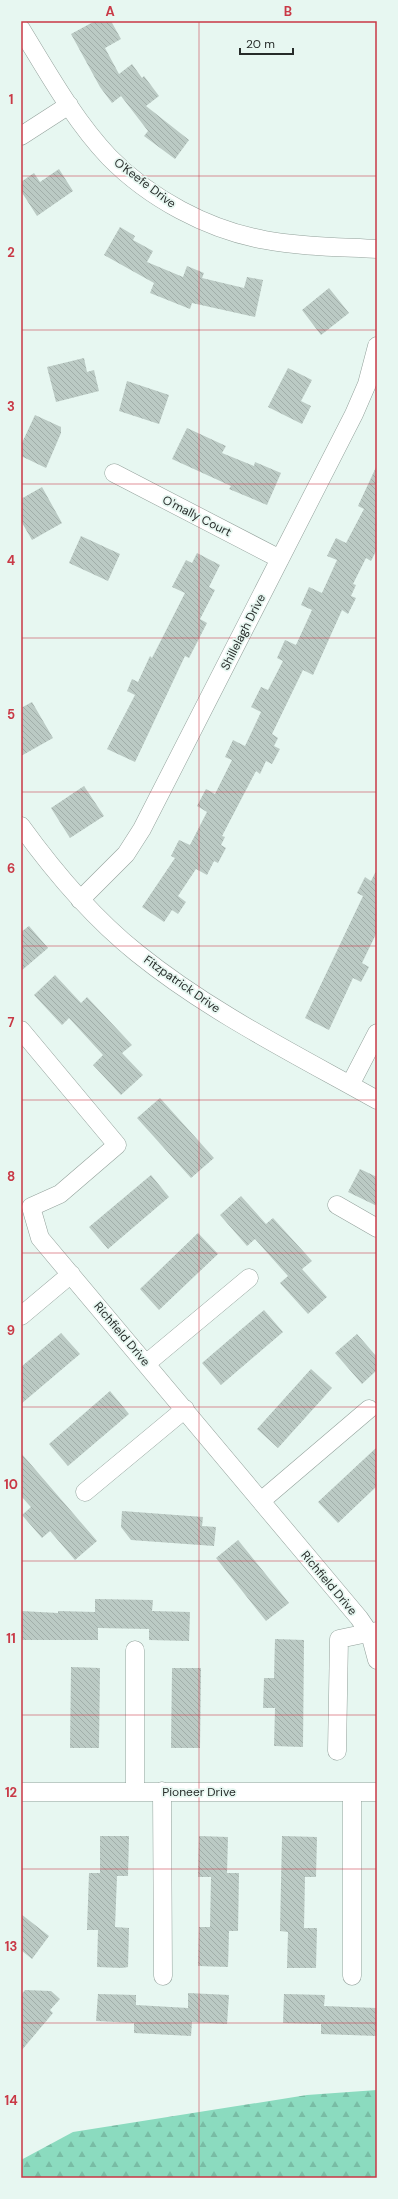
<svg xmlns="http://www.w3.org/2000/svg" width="398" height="2199" viewBox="0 0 398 2199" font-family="'DM Sans',sans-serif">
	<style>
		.forest { fill: url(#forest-firs) }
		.building { fill: url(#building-back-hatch) }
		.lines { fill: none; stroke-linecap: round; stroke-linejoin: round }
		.minor-casing { stroke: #93a19b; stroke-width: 19 }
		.minor { stroke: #fff; stroke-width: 18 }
		.grid { fill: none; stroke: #c93946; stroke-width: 1; stroke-opacity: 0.55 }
		.labels { text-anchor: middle; stroke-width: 3.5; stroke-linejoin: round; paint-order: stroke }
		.street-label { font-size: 12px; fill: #272c2a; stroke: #e7f7f1 }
		.neatline { fill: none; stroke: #c93946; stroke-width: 1.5 }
		.grid-label { font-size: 13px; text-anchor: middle; font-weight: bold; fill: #c93946 }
	</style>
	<defs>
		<pattern id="forest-firs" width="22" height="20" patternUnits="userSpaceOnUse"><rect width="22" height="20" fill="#8bdbbf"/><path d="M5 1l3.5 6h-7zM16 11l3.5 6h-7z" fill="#78bca4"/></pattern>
		<pattern id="building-back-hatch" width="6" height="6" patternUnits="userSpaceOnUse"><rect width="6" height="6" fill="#bbcac4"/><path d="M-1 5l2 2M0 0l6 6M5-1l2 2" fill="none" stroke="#a1aea9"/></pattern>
	</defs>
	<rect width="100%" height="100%" fill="#e7f7f1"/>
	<path class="forest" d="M377,2090V2178H21V2160L73,2132L307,2095Z"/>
	<path class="building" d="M95,21H111L121,39L105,48L119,74L132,64L142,78L144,76L159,96L146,106L189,140L175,159L144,136L148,131L121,96L112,103L100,87L71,34Z
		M59,169L73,191L37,216L21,191V182L34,173L40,182Z
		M120,227L135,236L133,240L153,251L147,262L183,277L187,266L204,273L202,278L244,288L247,277L263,280L255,317L192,303L190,309L150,293L154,283L104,255Z
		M329,288L349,313L321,335L302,310Z
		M84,358L87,372L94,370L99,391L56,402L47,367Z
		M288,368L312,380L301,401L311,406L302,424L268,407Z
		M127,381L169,395L159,424L119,411Z
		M35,415L61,427V433L46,468L21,456V445Z
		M187,428L226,446L222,453L254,466L255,462L281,473L267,505L229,489L231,486L172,459Z
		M377,465V549L371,561L366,558L353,584L356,585L351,596L356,598L348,614L342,610L313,675L303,670L272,734L278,738L274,746L280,749L272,764L266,761L260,774L256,771L222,836L225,837L221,845L226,848L218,863L214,861L207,875L196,869L178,896L186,902L178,914L172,910L164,922L142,907L175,858L171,856L179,840L190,845L207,812L197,806L206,789L215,794L232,760L225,757L233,740L245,746L261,712L251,707L261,687L268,690L283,661L277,658L285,640L296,645L312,610L301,605L309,587L322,593L337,560L327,556L336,538L346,543L364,509L358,506Z
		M42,487L62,523L32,540L21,521V499Z
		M81,536L120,554L108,581L69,563Z
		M197,553L220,565L209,587L215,590L200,619L207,623L189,658L185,656L135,762L107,749L135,695L127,691L132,679L138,682L150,656L152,658L185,593L172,587L186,560L192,563Z
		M32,702L53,738L21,756V708Z
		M84,786L104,816L70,838L51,808Z
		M377,869V932L362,963L369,967L361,982L353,978L329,1030L305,1018L363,896L357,893L365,877L371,881Z
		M29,926L48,948L21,971V932Z
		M55,975L81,1003L87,997L132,1045L122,1053L143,1075L121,1095L93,1065L103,1055L69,1018L62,1025L34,995Z
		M160,1098L214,1158L191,1178L137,1118Z
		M360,1169L377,1177V1206L348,1192Z
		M151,1175L169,1197L108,1249L89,1227Z
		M241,1196L266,1224L273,1218L312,1261L302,1269L327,1297L308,1314L280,1283L288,1276L255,1239L247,1246L220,1215Z
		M198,1233L218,1254L159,1310L140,1289Z
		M264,1310L283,1332L221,1385L202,1363Z
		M61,1333L80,1354L21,1404V1367Z
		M357,1334L377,1357V1370L362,1384L335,1353Z
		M311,1369L332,1388L278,1448L257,1429Z
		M110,1391L129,1414L68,1466L49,1444Z
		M377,1447V1486L338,1523L318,1502Z
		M21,1453L97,1541L75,1560L50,1531L42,1538L22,1515L31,1507L21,1496Z
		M122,1511L203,1517L202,1526L216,1527L214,1546L131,1540L121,1527Z
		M238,1540L289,1603L266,1621L216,1558Z
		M95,1599L153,1600L152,1611L190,1612L189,1641L149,1640V1629L98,1628V1640H21V1611L58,1613V1611L95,1612Z
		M275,1639L304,1640L303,1747L274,1746L275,1708H263L264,1678H274Z
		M71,1667L100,1668L99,1748H70Z
		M172,1668H201L200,1748H171Z
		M100,1836H129L128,1876H117L115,1927L129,1928L128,1967L122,1968L97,1967L98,1930H87L89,1873H100Z
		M199,1836L228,1837L227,1873H239L238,1931H229L228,1967L198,1966L199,1927H210L211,1877H198Z
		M282,1836L317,1837L316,1877H305L304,1928H317L316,1968H287L288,1932L280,1931Z
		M21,1914L49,1936L32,1959L21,1950Z
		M25,1990L51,1991L60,1999L50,2010L53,2013L21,2051V1995Z
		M188,1993L229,1995L227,2024L192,2022L191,2036L134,2033V2023L96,2021L98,1994L136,1995V2005L188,2008Z
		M284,1994L325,1995L324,2006L377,2008V2036L321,2034V2024L283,2023Z"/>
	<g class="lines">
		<g class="minor-casing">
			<path id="minor" d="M21,29C48,73 74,120 109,157C149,198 208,230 265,240C302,247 340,247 377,249
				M21,136L69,105
				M114,473L280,559
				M21,826C55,873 92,917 137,953C210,1012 295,1054 377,1100
				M80,900L126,854L142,829L354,414L367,384L377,346
				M21,1030L117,1145L60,1194L31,1207L40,1238L359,1618L370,1634L377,1660
				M350,1085L377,1033
				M337,1205L377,1228
				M21,1316L71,1274
				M147,1363L249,1278
				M85,1492L185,1409
				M261,1501L369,1409
				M337,1751L339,1639L377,1631
				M162,1791L163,1976
				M21,1792H377
				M135,1792V1650
				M352,1976V1792"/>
		</g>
		<use href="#minor" class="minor"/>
	</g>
	<path class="grid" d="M199,21V2178M21,176H377M21,330H377M21,484H377M21,638H377M21,792H377M21,946H377M21,1100H377M21,1253H377M21,1407H377M21,1561H377M21,1715H377M21,1869H377M21,2023H377"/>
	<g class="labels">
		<g class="street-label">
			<text transform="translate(145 183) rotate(37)" y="4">O'Keefe Drive</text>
			<text transform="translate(197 516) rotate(27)" y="4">O'mally Court</text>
			<text transform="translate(243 632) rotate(-63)" y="4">Shillelagh Drive</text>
			<text transform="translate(182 984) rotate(35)" y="4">Fitzpatrick Drive</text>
			<text transform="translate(122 1334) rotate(50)" y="4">Richfield Drive</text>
			<text transform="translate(329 1583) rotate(50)" y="4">Richfield Drive</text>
			<text x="199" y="1796">Pioneer Drive</text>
		</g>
	</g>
	<rect width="398" height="2199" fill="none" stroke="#e7f7f1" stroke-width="44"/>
	<path d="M240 48v6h53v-6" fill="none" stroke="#272c2a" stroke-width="2"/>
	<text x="246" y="48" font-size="12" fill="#272c2a" stroke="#e7f7f1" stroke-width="3" paint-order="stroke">20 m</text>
	<rect x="22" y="22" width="354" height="2155" class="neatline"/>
	<g class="grid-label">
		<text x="110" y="16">A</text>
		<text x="288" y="16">B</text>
		<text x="11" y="104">1</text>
		<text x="11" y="257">2</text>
		<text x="11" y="411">3</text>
		<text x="11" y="565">4</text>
		<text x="11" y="719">5</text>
		<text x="11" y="873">6</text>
		<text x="11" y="1027">7</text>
		<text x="11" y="1181">8</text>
		<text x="11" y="1335">9</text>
		<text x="11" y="1489">10</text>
		<text x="11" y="1643">11</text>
		<text x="11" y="1797">12</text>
		<text x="11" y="1951">13</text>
		<text x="11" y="2105">14</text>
	</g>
</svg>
